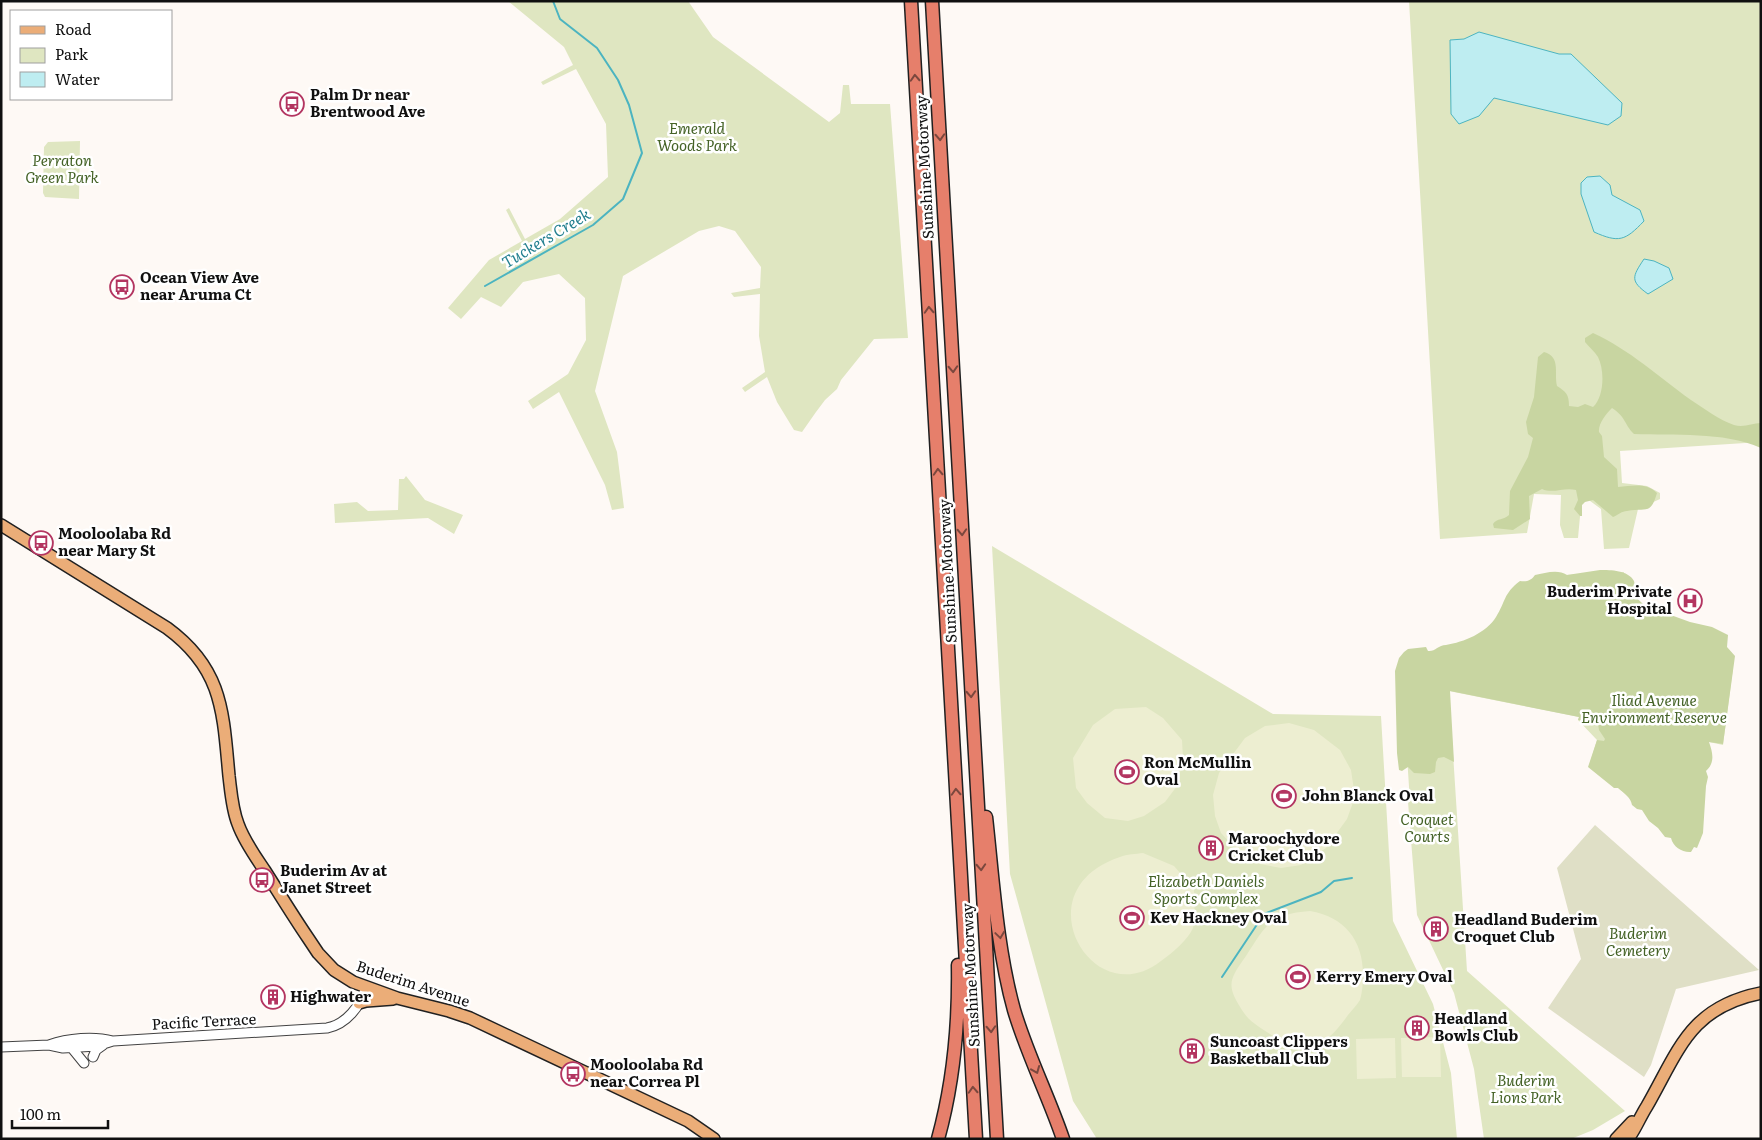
<svg xmlns="http://www.w3.org/2000/svg" width="1762" height="1140" viewBox="0 0 1762 1140" font-family="Literata,serif">
	<style>
		.green { fill: #dfe6c1 }
		.forest { fill: #c8d5a1 }
		.cemetery { fill: #dfdfc6 }
		.pitch { fill: #edeed1 }
		.water { fill: #beedf1; stroke: #4cb4c0 }
		.lines { fill: none; stroke-linecap: round; stroke-linejoin: round }
		.stream { stroke: #4cb4c0; stroke-width: 2 }
		.minor-casing { stroke: #434343; stroke-width: 11 }
		.major-casing { stroke: #212121; stroke-width: 14 }
		.highway-casing { stroke: #212121; stroke-width: 15 }
		.minor { stroke: #fff; stroke-width: 9 }
		.major { stroke: #ebad78; stroke-width: 11 }
		.highway { stroke: #e67f6b; stroke-width: 12 }
		.oneway { stroke: #7b483e }
		.labels { text-anchor: middle; stroke-width: 5; stroke-linejoin: round; paint-order: stroke }
		.poi-label { font-size: 15px; font-weight: bold; fill: #101010; stroke: #fff; text-anchor: start }
		.park-label { font-size: 15px; font-style: italic; fill: #446226; stroke: #fff }
		.street-label { font-size: 15px; fill: #101010; stroke: #fff }
		.water-label { font-size: 16px; font-style: italic; fill: #248090; stroke: #fff }
	</style>
	<rect width="100%" height="100%" fill="#fef9f5"/>
	<path class="green" d="M508,1H688L713,37L829,122L840,113L843,85H849L851,104H890L908,338L874,339L841,380L837,389L825,400L816,412L802,432L794,430L777,402L767,377L745,392L742,388L765,372L759,336L760,294L734,297L731,293L760,288L761,267L735,231L719,226L699,231L623,276L595,391L617,452L624,508L612,510L605,485L559,392L533,409L528,401L568,374L586,340L585,298L559,274L523,282L501,307L481,297L461,319L448,308L489,260L522,241L506,210L509,208L525,239L560,219L608,177L606,124L576,69L543,85L541,82L573,65L564,47Z
		M1409,1H1761V442L1620,451L1622,483L1647,486L1660,493V499L1638,509L1629,548L1604,549L1601,509L1582,495L1578,538H1564L1560,525L1561,495L1534,494L1527,533L1440,539Z
		M80,141L79,199L45,197L43,193L44,147L48,142Z
		M406,476L425,500L463,515L454,534L428,518L335,523L334,504L357,502L368,511L398,510L399,479H404Z
		M992,546L1273,714L1381,716L1393,921L1433,1004L1451,1073L1457,1139H1097L1073,1101L1010,874Z
		M1624,572L1613,629L1733,668L1723,745L1709,742L1699,837L1681,843L1590,763L1597,740L1578,720L1579,717L1449,691L1467,971L1625,1111L1593,1130L1571,1139H1484L1474,1069L1454,993L1417,915L1408,802H1410L1401,664L1472,644L1545,576Z"/>
	<path class="forest" d="M1593,333C1630,350 1659,377 1691,400C1705,409 1719,420 1734,425C1744,428 1752,423 1761,423V448C1722,431 1675,436 1634,434C1623,423 1627,418 1612,408C1606,414 1598,424 1599,432L1602,436L1604,457L1617,469L1618,487C1632,486 1646,482 1657,493C1650,516 1647,507 1627,511C1622,511 1618,515 1613,517L1593,500L1585,502L1582,505V516H1580L1574,509L1578,500L1576,490C1564,487 1553,494 1542,489L1529,496L1530,519L1513,530L1494,528L1493,524C1497,518 1504,520 1509,515L1510,491L1528,457L1533,438L1528,434L1526,422L1534,397L1538,357L1544,352C1561,357 1554,372 1557,386C1566,392 1569,394 1569,406L1578,407L1585,404L1593,407C1604,397 1605,371 1598,357C1595,352 1589,347 1585,342V338Z
		M1600,570C1611,570 1628,570 1634,581C1635,584 1634,587 1634,590C1635,597 1640,602 1646,606L1690,622L1712,627L1728,635L1727,647L1735,656L1723,744L1709,742C1713,753 1715,763 1706,771L1708,777L1706,786L1703,833L1697,848L1694,847L1691,852C1683,853 1673,847 1671,838L1665,837L1658,828L1649,821L1642,810L1637,809L1632,805C1631,798 1624,793 1618,788H1614L1588,767L1597,740L1604,741L1605,739L1599,730L1598,724L1578,720L1579,717L1450,691L1454,762L1444,757L1438,758L1436,762L1435,772L1430,774L1414,773L1408,767L1402,771L1399,770L1397,753L1395,671L1399,658L1404,652L1408,649L1426,647L1428,651C1435,652 1438,645 1446,645C1464,642 1486,633 1496,617C1506,601 1503,594 1520,581C1526,582 1531,581 1535,575C1545,573 1558,569 1567,575Z"/>
	<path class="cemetery" d="M1595,825L1759,970L1676,989L1651,1065L1644,1077L1548,1008L1581,959L1557,868Z"/>
	<path class="pitch" d="M1146,707L1163,718L1182,740L1183,759L1177,786L1165,802L1144,816L1128,821L1105,818L1087,803L1076,788L1073,758L1093,725L1115,709Z
		M1289,723L1314,730L1340,750L1351,770L1355,797L1347,819L1326,848L1301,865L1281,868L1255,863L1238,851L1221,833L1215,816L1213,795L1219,773L1245,738L1265,726Z
		M1143,853L1174,866L1194,889C1194,899 1196,920 1193,928C1188,940 1172,953 1161,961C1093,1015 1020,890 1120,857C1127,854 1136,854 1143,853Z
		M1310,911C1345,917 1364,941 1363,977C1363,984 1362,993 1360,1000C1357,1005 1352,1010 1348,1015C1335,1033 1322,1049 1297,1048C1287,1047 1278,1040 1270,1034C1261,1028 1250,1022 1244,1013C1226,986 1228,981 1246,956C1266,925 1270,914 1310,911Z
		M1440,1037L1441,1077H1402L1401,1038Z
		M1395,1038L1396,1078L1357,1079L1356,1039Z"/>
	<path class="water" d="M1479,32L1559,54H1571L1622,103L1621,116L1608,125L1494,98L1479,116L1459,124L1451,114L1450,40L1464,39Z
		M1600,176L1610,185L1612,195L1640,210L1644,221C1625,241 1619,243 1594,232L1581,194V183L1587,177Z
		M1644,259L1654,261L1669,268L1673,279L1648,294C1630,281 1632,277 1644,259Z"/>
	<g class="lines">
		<path class="stream" d="M485,286L593,225L623,199L642,153L629,105L618,80L597,48L560,19L553,1
			M1222,977L1264,914L1321,892L1334,881L1352,878"/>
		<g class="minor-casing">
			<path id="minor" d="M49,1045C68,1038 94,1036 113,1041L327,1028C347,1024 360,1006 366,988
				M1,1047L49,1045L63,1048L97,1046L113,1041
				M71,1047L84,1063
				M93,1057L96,1050L103,1045"/>
		</g>
		<g class="major-casing">
			<path id="major" d="M1,525L167,628C223,669 223,712 229,776C231,792 232,809 238,824C244,841 255,856 265,871C279,893 293,916 308,938L318,953L334,970L353,982L397,998L449,1011L470,1018L688,1121L714,1139
				M359,1003L366,1001L393,999
				M1616,1139L1632,1122
				M1628,1139C1636,1128 1640,1117 1647,1106C1679,1050 1690,1007 1761,993"/>
		</g>
		<g class="highway-casing">
			<path id="highway" d="M911,1L976,1139
				M932,1L997,1139
				M986,817C993,880 997,949 1014,1010C1027,1054 1048,1095 1063,1139
				M938,1139C954,1081 959,1025 958,965"/>
		</g>
		<use href="#minor" class="minor"/>
		<use href="#major" class="major"/>
		<use href="#highway" class="highway"/>
	</g>
	<defs><path id="oneway-chevron" d="M-2-3.5L2.5 0L-2 3.5" fill="none" stroke-width="1.6" stroke-linecap="round" stroke-linejoin="round" transform="scale(1.25)"/></defs>
	<g class="oneway">
		<use href="#oneway-chevron" transform="translate(915 78) rotate(-93)"/>
		<use href="#oneway-chevron" transform="translate(940 137) rotate(87)"/>
		<use href="#oneway-chevron" transform="translate(929 310) rotate(-93)"/>
		<use href="#oneway-chevron" transform="translate(953 369) rotate(87)"/>
		<use href="#oneway-chevron" transform="translate(938 472) rotate(-93)"/>
		<use href="#oneway-chevron" transform="translate(962 532) rotate(87)"/>
		<use href="#oneway-chevron" transform="translate(971 694) rotate(87)"/>
		<use href="#oneway-chevron" transform="translate(956 792) rotate(-93)"/>
		<use href="#oneway-chevron" transform="translate(981 867) rotate(87)"/>
		<use href="#oneway-chevron" transform="translate(1000 935) rotate(82)"/>
		<use href="#oneway-chevron" transform="translate(991 1029) rotate(87)"/>
		<use href="#oneway-chevron" transform="translate(1036 1070) rotate(68)"/>
		<use href="#oneway-chevron" transform="translate(973 1090) rotate(-93)"/>
	</g>
	<defs>
		<g id="bus-ring" transform="scale(1.25)"><circle r="9.5" fill="#fff" stroke="#b33561" stroke-width="1.5"/><path d="M-5-6H5V4H4V6H2V4H-2V6H-4V4H-5ZM-3.5-4V0h7V-4ZM-3.5 1.2v1.5H-2V1.2ZM2 1.2v1.5H3.5V1.2Z" fill="#b33561"/></g>
		<g id="hospital-ring" transform="scale(1.25)"><circle r="9.5" fill="#fff" stroke="#b33561" stroke-width="1.5"/><path d="M-5-5h3v3.5h4V-5h3V5h-3V1.5h-4V5h-3Z" fill="#b33561"/></g>
		<g id="stadium-ring" transform="scale(1.25)"><circle r="9.5" fill="#fff" stroke="#b33561" stroke-width="1.5"/><path d="M0-5a6.5 5 0 1 0 0 10a6.5 5 0 1 0 0-10ZM-3.5-1.8h7v3.6h-7Z" fill="#b33561"/></g>
		<g id="building-ring" transform="scale(1.25)"><circle r="9.5" fill="#fff" stroke="#b33561" stroke-width="1.5"/><path d="M-4-6H4V6H1V3H-1V6H-4ZM-2.5-4.3h1.7v1.8h-1.7ZM.8-4.3h1.7v1.8H.8ZM-2.5-1h1.7V.8h-1.7ZM.8-1h1.7V.8H.8Z" fill="#b33561"/></g>
	</defs>
	<g fill-rule="evenodd">
		<use href="#bus-ring" x="292" y="104"/>
		<use href="#bus-ring" x="122" y="287"/>
		<use href="#bus-ring" x="41" y="543"/>
		<use href="#hospital-ring" x="1690" y="601"/>
		<use href="#stadium-ring" x="1127" y="772"/>
		<use href="#stadium-ring" x="1284" y="796"/>
		<use href="#building-ring" x="1211" y="848"/>
		<use href="#bus-ring" x="262" y="880"/>
		<use href="#stadium-ring" x="1132" y="918"/>
		<use href="#building-ring" x="1436" y="929"/>
		<use href="#stadium-ring" x="1298" y="977"/>
		<use href="#building-ring" x="273" y="997"/>
		<use href="#building-ring" x="1417" y="1028"/>
		<use href="#building-ring" x="1192" y="1051"/>
		<use href="#bus-ring" x="573" y="1074"/>
	</g>
	<g class="labels">
		<g class="poi-label">
			<text x="310" y="100">Palm Dr near<tspan x="310" dy="17">Brentwood Ave</tspan></text>
			<text x="140" y="283">Ocean View Ave<tspan x="140" dy="17">near Aruma Ct</tspan></text>
			<text x="58" y="539">Mooloolaba Rd<tspan x="58" dy="17">near Mary St</tspan></text>
			<text x="1672" y="597" text-anchor="end">Buderim Private<tspan x="1672" dy="17">Hospital</tspan></text>
			<text x="1144" y="768">Ron McMullin<tspan x="1144" dy="17">Oval</tspan></text>
			<text x="1302" y="801">John Blanck Oval</text>
			<text x="1228" y="844">Maroochydore<tspan x="1228" dy="17">Cricket Club</tspan></text>
			<text x="280" y="876">Buderim Av at<tspan x="280" dy="17">Janet Street</tspan></text>
			<text x="1150" y="923">Kev Hackney Oval</text>
			<text x="1454" y="925">Headland Buderim<tspan x="1454" dy="17">Croquet Club</tspan></text>
			<text x="1316" y="982">Kerry Emery Oval</text>
			<text x="290" y="1002">Highwater</text>
			<text x="1434" y="1024">Headland<tspan x="1434" dy="17">Bowls Club</tspan></text>
			<text x="1210" y="1047">Suncoast Clippers<tspan x="1210" dy="17">Basketball Club</tspan></text>
			<text x="590" y="1070">Mooloolaba Rd<tspan x="590" dy="17">near Correa Pl</tspan></text>
		</g>
		<g class="park-label">
			<text x="697" y="134">Emerald<tspan x="697" dy="17">Woods Park</tspan></text>
			<text x="62" y="166">Perraton<tspan x="62" dy="17">Green Park</tspan></text>
			<text x="1654" y="706">Iliad Avenue<tspan x="1654" dy="17">Environment Reserve</tspan></text>
			<text x="1427" y="825">Croquet<tspan x="1427" dy="17">Courts</tspan></text>
			<text x="1206" y="887">Elizabeth Daniels<tspan x="1206" dy="17">Sports Complex</tspan></text>
			<text x="1638" y="939">Buderim<tspan x="1638" dy="17">Cemetery</tspan></text>
			<text x="1526" y="1086">Buderim<tspan x="1526" dy="17">Lions Park</tspan></text>
		</g>
		<g class="street-label">
			<text transform="translate(925 167) rotate(-93)" y="5">Sunshine Motorway</text>
			<text transform="translate(948 571) rotate(-93)" y="5">Sunshine Motorway</text>
			<text transform="translate(971 975) rotate(-93)" y="5">Sunshine Motorway</text>
			<text transform="translate(413 984) rotate(18)" y="5">Buderim Avenue</text>
			<text transform="translate(204 1022) rotate(-3)" y="5">Pacific Terrace</text>
		</g>
		<g class="water-label">
			<text transform="translate(546 238) rotate(-31)" y="6">Tuckers Creek</text>
		</g>
	</g>
	<rect width="1762" height="1140" fill="none" stroke="#101010" stroke-width="5"/>
	<rect x="10" y="10" width="162" height="90" fill="#ffffff" stroke="#9f9f9f"/>
	<rect x="20" y="26" width="25" height="8" fill="#ebad78" stroke="#9f9f9f"/>
	<text x="55" y="35" font-size="15" fill="#101010">Road</text>
	<rect x="20" y="48" width="25" height="15" fill="#dfe6c1" stroke="#9f9f9f"/>
	<text x="55" y="60" font-size="15" fill="#101010">Park</text>
	<rect x="20" y="72" width="25" height="15" fill="#beedf1" stroke="#9f9f9f"/>
	<text x="55" y="85" font-size="15" fill="#101010">Water</text>
	<path d="M12 1120v8h96v-8" fill="none" stroke="#101010" stroke-width="2.5"/>
	<text x="20" y="1120" font-size="15" fill="#101010" stroke="#ffffff" stroke-width="4" paint-order="stroke">100 m</text>
</svg>
